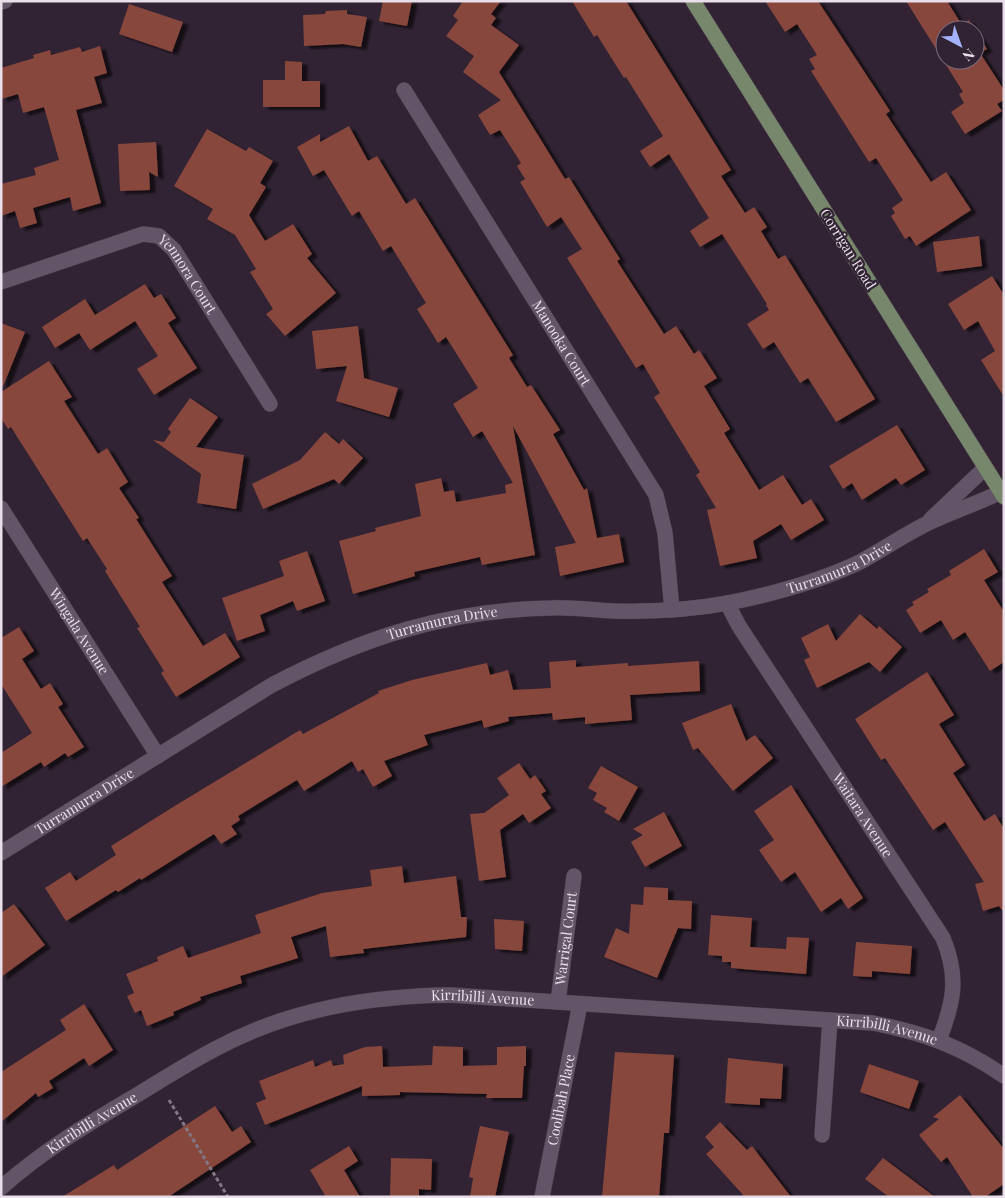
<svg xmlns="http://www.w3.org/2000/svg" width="1005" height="1198" viewBox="0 0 1005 1198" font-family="'Playfair Display',serif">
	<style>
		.building { fill: #87463c; fill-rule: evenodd; filter: url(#shadow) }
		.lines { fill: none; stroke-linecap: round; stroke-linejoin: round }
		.minor-casing { stroke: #4b3f4d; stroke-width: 16 }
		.major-casing { stroke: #4b3f4d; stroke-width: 16 }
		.path { stroke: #837785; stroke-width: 3; stroke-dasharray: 4 2.5; stroke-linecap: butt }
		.minor { stroke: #645467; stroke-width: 15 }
		.major { stroke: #77876c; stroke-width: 15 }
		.labels { text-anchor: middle; stroke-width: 4.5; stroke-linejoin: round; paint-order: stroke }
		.street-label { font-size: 14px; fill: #e9dfea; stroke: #312333 }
	</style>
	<defs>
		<filter id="shadow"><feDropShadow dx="5.5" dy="3" stdDeviation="1" flood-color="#0009"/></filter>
	</defs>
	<rect width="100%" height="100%" fill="#312333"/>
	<path class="building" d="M383,1H412L407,26L379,21Z
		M463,1H501L491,14L496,18L491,25L519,45L499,72L565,179L569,177L588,208L620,259L617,261L664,334L676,326L694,354L699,350L717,378L704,386L730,429L724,433L759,490L783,475L802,505L811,499L824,520L791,540L781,524L753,541L757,558L720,566L707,510L716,508L696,475L700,472L654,397L660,393L643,364L636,368L567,258L582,249L561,217L547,227L520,182L525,179L517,166L521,163L500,130L490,135L478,115L501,100L463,72L474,56L446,36L458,20L453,16Z
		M572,1H626L731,170L721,176L745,213L754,207L767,227L761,231L778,259L785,255L875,399L836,422L808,378L800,383L774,342L763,349L747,324L769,310L766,305L767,304L722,234L700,247L690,231L709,218L669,154L650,167L640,151L663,136L626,77L624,78L597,35L594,37Z
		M765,1H818L890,111L886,114L931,182L946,172L971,210L916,246L910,236L905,239L891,216L895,213L892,208L903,200L876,158L869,162L811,71L815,69L809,59L817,55L797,24L785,32Z
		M906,1H947L962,25L969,20L987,49L980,53L1004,90V100L997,104L1002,111L965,134L951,112L964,103L959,94L963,92ZM945,30H975V60H945Z
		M129,4L183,22L172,52L119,34Z
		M347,10V14L367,17L361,47L343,44L304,46L303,15L325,14L326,11Z
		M100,46L107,73L94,77L102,103L76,110L101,203L73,211L70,197L33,208L37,223L20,228L15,211L1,216V184L36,175L34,168L59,160L44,107L23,113L18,94L1,99V68L34,58L33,55L50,50L51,55L80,47L82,52Z
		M285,61L302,62V81H320V107H263V80H285Z
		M349,126L368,161L377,156L406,204L415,198L513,355L509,358L527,387L531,385L560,430L553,434L584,490L587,488L597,538L619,534L624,562L560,576L555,547L576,543L513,426L535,555L482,565L480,557L414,572L415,576L353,594L339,541L376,531L375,528L421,516L415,484L441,478L444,492L454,490L456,502L506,493L505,485L513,483L482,431L473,437L453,404L478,388L446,337L438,343L417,309L426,303L391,246L383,251L359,211L352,216L324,170L313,176L297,147L320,134V142Z
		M207,129L246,151L249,147L273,161L260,183L266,187L249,215L265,241L293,224L312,254L307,258L336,293L285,336L266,314L273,309L250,272L256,269L235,235L207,219L213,209L174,186Z
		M156,142L158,177L149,172L150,190L120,191L118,144Z
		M979,236L982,266L937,272L933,242Z
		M992,276L1004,295V397L981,360L995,351L978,321L964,330L948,304Z
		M145,284L154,298L161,294L176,318L168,323L197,368L154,395L137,369L158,356L135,321L90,350L79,333L55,348L42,327L85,299L95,315Z
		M1,323L25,332L2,389H1Z
		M358,326L364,378L398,388L389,417L336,401L347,366L316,369L312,331Z
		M49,361L72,397L64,401L98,454L107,448L128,482L119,488L139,518L136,519L172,576L162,582L203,646L225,633L240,657L176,697L161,673L164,671L137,628L140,627L105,571L107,569L87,538L83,541L11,427L8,429L1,418V392Z
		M190,398L218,417L196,447L244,455L236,509L197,503L201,474L153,440L164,442L171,432L168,429Z
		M897,425L925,470L901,485L896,478L862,500L852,483L843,489L829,466Z
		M325,432L339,444L343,439L363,458L339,484L334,479L263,509L252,484L300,460Z
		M984,549L998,572L984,580L1004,612V662L990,671L965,632L953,640L941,620L920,633L906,610L914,605L912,602L929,592L927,589L951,575L949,571Z
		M307,551L325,601L297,611L293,601L260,615L265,631L237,641L222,598L284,576L279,561Z
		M860,614L877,629L879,626L902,647L880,672L869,662L817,688L804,660L810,657L801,638L828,624L836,641Z
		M19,627L34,651L22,659L41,689L50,683L63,704L58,707L84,747L68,757L65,753L44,767L41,762L1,787V753L32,733L1,684V638Z
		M576,660V667L628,663V666L699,661L700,691L630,695L632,720L585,724V717L553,720L552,713L508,717L509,721L484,728L482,720L424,735L428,745L384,761L392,776L373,787L363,769L358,772L352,761L304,791L297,780L238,816L240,820L231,826L237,834L221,844L214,834L141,880L140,878L118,892L116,890L66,921L45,888L70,872L76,881L116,855L111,846L173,807L300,730L303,734L379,693L378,691L412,680L487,663L490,675L508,670L513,690L551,688L549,662Z
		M927,672L954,715L939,724L965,765L953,773L984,821L995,814L1004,829V913L999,906L983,911L975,884L984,882L945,822L933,830L885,758L881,760L855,719Z
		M731,704L746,741L755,735L773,758L733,791L698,748L693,750L682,723Z
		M519,763L530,779L535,775L546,791L541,794L551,808L529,823L523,814L500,830L506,877L479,881L470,814L484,813L509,795L497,778Z
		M601,766L638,787L619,821L604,812L607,808L593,800L597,793L588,788Z
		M791,785L863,898L848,909L841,898L821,912L795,872L781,882L759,850L774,840L754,811Z
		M664,812L682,846L645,867L631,842L643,835L633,829Z
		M402,866L404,883L456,876L461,917H467L466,937L363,949L364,953L330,957L326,926L291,937L298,958L240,976L242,983L200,997L201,1000L173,1012L174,1015L147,1026L141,1010L135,1013L127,996L134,993L126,974L158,961L157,957L183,946L188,958L261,933L255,915L322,893L372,886L370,870Z
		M644,887L668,888V900L692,901L691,929L678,928L657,978L604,957L616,928L629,934L631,904L643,905Z
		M14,904L45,945L1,977V913Z
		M711,915L752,918L750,947L786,949L787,937L809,938L806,974L731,968V962H722V956L708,955Z
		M494,919L524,921L522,951L495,949Z
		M856,942L912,946L910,974L872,971V977L853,976Z
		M84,1004L113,1050L89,1066L84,1058L49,1081L53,1088L38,1097L36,1093L1,1122V1072L66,1030L60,1020Z
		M382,1046L383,1067L432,1065L433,1046L463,1047V1066L497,1065V1047L526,1046V1066H524L522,1098H486L487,1094L400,1092V1095L362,1096V1086L265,1125L256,1103L266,1099L259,1081L313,1060L315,1067L331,1060L333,1066L344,1064L343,1055L365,1047Z
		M615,1052L674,1055L669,1133H664L659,1197H602Z
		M728,1058L783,1064L781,1099L760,1098V1105L725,1103Z
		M869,1064L919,1081L909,1109L860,1092Z
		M960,1095L1004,1149V1184L985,1197H973L947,1157L941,1162L919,1135L939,1119L933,1117Z
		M215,1106L232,1132L241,1126L251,1142L168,1197H62L114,1165L117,1170Z
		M720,1122L747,1150L752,1146L791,1197H745L706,1154L714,1147L705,1137Z
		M480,1126L509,1132L495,1197H470L473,1178L469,1177Z
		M349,1146L358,1161L344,1170L360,1197H326L310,1170Z
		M391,1158L432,1159L431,1190L419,1189V1197H390Z
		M883,1158L935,1197H889L865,1179Z"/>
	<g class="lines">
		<g class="minor-casing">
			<g id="minor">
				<path d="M1,2L5,1"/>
				<path id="s1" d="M404,90L656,495L665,533L672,610"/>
				<path id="s2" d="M1,282L143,234L159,236L174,250L270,404"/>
				<path id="s3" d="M1,508L158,756"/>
				<path d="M931,519L985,468"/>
				<path id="s4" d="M727,603L739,626L943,938C959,977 954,1002 939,1040"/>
				<path id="s5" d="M1,853L272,685C363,637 448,610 551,608C572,607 592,610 613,611C651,612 690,610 728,603C773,594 818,582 860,562C882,550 904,535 926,524C951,512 976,504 1001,492"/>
				<path id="s6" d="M558,1002L574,876"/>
				<path d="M822,1135L830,1020"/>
				<path id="s7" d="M1,1188C41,1152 86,1125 132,1098C160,1081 188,1063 217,1048C290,1009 369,996 451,995L873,1023C923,1033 961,1046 1004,1076"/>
				<path id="s8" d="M542,1197L580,1004"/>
			</g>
		</g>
		<g class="major-casing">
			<path id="major" d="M693,1L1004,497"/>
		</g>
		<path class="path" d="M169,1100L228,1197"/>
		<use href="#minor" class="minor"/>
		<use href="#major" class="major"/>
	</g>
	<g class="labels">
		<g class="street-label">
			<text transform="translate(848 249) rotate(58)" y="5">Corrigan Road</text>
			<text dy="5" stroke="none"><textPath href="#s2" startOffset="214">Yennora Court</textPath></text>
			<text dy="5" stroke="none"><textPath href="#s1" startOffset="298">Manooka Court</textPath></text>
			<text dy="5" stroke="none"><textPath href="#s5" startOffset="906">Turramurra Drive</textPath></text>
			<text dy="5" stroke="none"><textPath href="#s5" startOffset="501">Turramurra Drive</textPath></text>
			<text dy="5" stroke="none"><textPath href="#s3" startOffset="146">Wingala Avenue</textPath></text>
			<text dy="5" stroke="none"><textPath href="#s5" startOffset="98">Turramurra Drive</textPath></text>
			<text dy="5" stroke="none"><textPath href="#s4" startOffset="252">Waitara Avenue</textPath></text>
			<text dy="5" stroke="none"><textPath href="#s6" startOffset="64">Warrigal Court</textPath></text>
			<text dy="5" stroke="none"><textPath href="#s7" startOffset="532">Kirribilli Avenue</textPath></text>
			<text dy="5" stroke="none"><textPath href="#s7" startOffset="938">Kirribilli Avenue</textPath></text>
			<text dy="5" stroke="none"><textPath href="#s8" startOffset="99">Coolibah Place</textPath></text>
			<text dy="5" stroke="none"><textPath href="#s7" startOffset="112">Kirribilli Avenue</textPath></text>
		</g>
	</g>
	<rect width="1005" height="1198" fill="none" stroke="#e9dfea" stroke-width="5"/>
	<g transform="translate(960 45) rotate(139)"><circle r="24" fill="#312333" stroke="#7b6e7c"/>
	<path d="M0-4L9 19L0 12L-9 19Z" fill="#a3b2fd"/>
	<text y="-8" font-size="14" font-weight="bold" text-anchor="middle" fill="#e9dfea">N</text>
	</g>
</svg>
